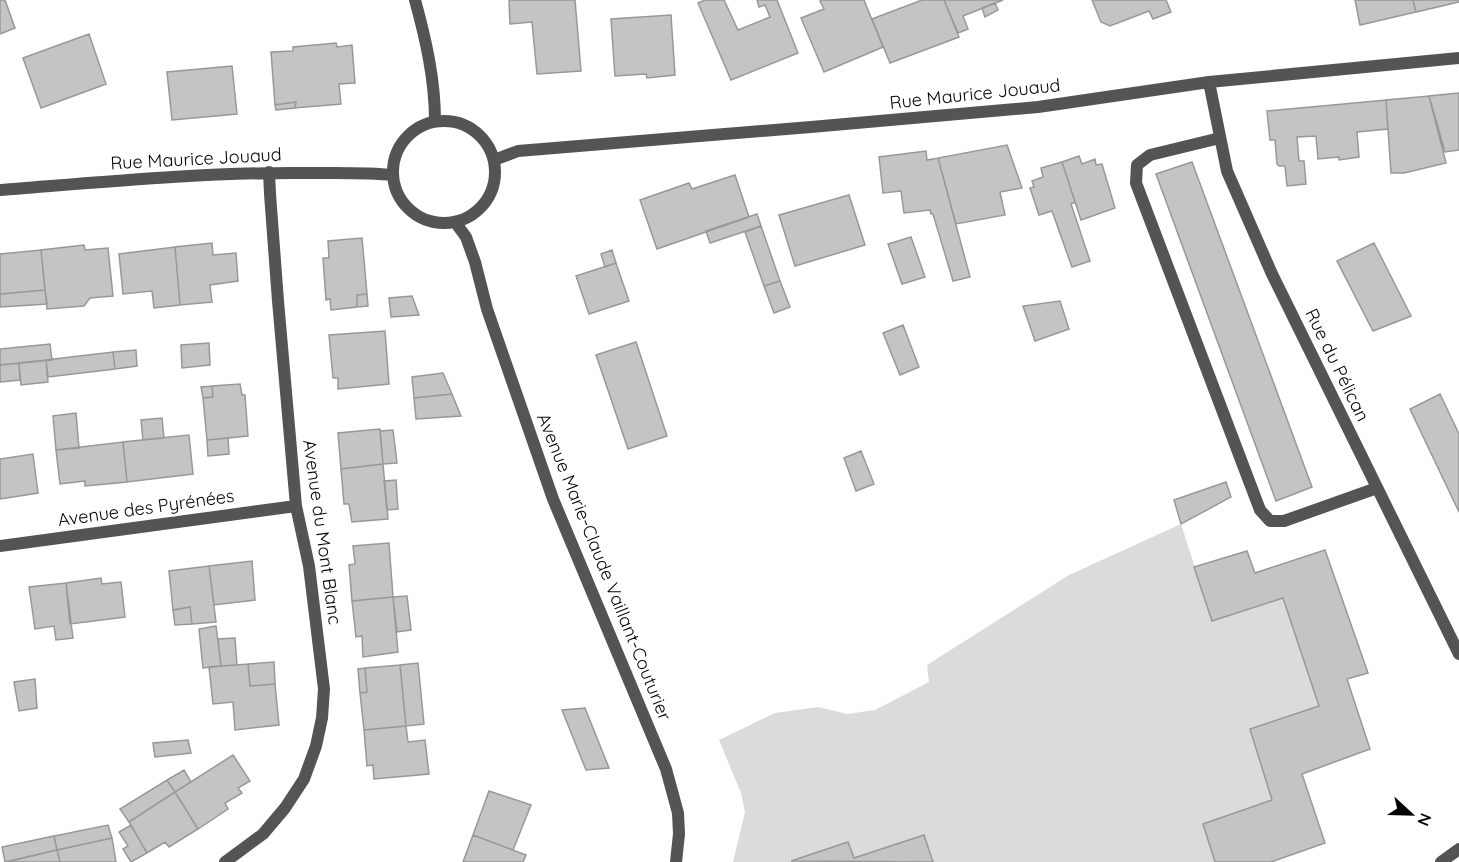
<svg xmlns="http://www.w3.org/2000/svg" width="1459" height="862" viewBox="0 0 1459 862" font-family="Quicksand,sans-serif">
	<style>
		.green { fill: #dbdbdb }
		.building { fill: #c4c4c4; stroke: #989898; stroke-width: 1.5 }
		.lines { fill: none; stroke-linecap: round; stroke-linejoin: round }
		.lane { stroke: #545454; stroke-width: 12 }
		.street { stroke: #545454; stroke-width: 12 }
		.labels { text-anchor: middle; stroke-width: 5; stroke-linejoin: round; paint-order: stroke }
		.street-label { font-size: 18px; fill: #000; stroke: #fff }
	</style>
	<rect width="100%" height="100%" fill="#fff"/>
	<path class="green" d="M1181,524L1212,621L1283,598L1319,706L1272,800L1203,824L1215,862H933L924,835L854,858L848,842L789,862H733L745,812L741,793L719,740L775,713L818,707L847,714L875,710L929,682L927,665L1069,575Z"/>
	<path class="building" d="M0,0H5L15,28L0,34Z
		M509,0H575L581,71L537,74L532,22L510,24Z
		M705,0H724L738,30L770,17L765,5L759,7L757,0H777L798,53L731,80L698,3Z
		M822,0H864L883,47L824,72L801,18L824,9L820,1Z
		M922,0H944L959,37L890,63L872,19Z
		M944,0H1003L963,16L968,29L958,33Z
		M1092,0H1166L1171,12L1153,19L1149,11L1110,26L1101,22Z
		M1355,0H1413L1416,12L1360,25Z
		M1413,0H1459V2L1416,12Z
		M995,3L998,10L985,17L982,8Z
		M671,15L675,75L647,78L646,74L615,76L611,19Z
		M89,34L106,84L41,108L23,58Z
		M336,43L337,47L352,45L355,83L339,84L341,104L295,108L296,102L275,105L271,52L293,51V47Z
		M232,66L237,114L172,120L167,72Z
		M1459,93V150L1445,152L1429,96Z
		M1429,96L1446,163L1404,173H1391L1386,100Z
		M1386,100L1388,129L1357,132L1359,157L1339,160V157L1318,159L1316,136L1297,137L1299,161H1304L1306,184L1287,186L1285,166H1279L1277,164L1275,140H1270L1267,111Z
		M296,102L295,108L276,110L275,105Z
		M1007,145L1022,188L1000,192L1005,215L956,224L938,158Z
		M926,151L927,160L938,158L970,277L953,281L933,214H931L930,210L904,213L901,191L883,193L879,157Z
		M1079,156L1082,164L1095,159L1096,165L1102,164L1115,208L1081,220L1062,162Z
		M1062,162L1075,202L1071,204L1090,261L1072,267L1052,211L1039,215L1030,188L1034,187L1032,181L1043,177L1041,168Z
		M1192,162L1312,487L1276,501L1156,174Z
		M735,175L749,217L657,249L640,200L689,183L692,189Z
		M849,195L865,245L795,266L779,215Z
		M757,214L761,226L710,243L706,231Z
		M761,226L780,281L764,286L745,232Z
		M911,237L925,277L902,284L888,244Z
		M362,238L367,294L357,295V307L331,310L330,299L326,300L323,258H329L328,241Z
		M212,243L213,255L236,253L238,281L210,285L212,302L180,305L175,247Z
		M1374,243L1411,316L1373,331L1337,261Z
		M84,245L85,250L108,248L113,296L90,298L84,306L47,309L41,250Z
		M175,247L180,305L154,308L152,291L123,294L119,254Z
		M41,250L45,290L0,294V254Z
		M612,250L616,263L605,267L601,254Z
		M616,263L629,301L589,314L576,276Z
		M780,281L790,307L774,313L764,286Z
		M45,290L47,304L0,307V294Z
		M367,294L368,306L357,307V295Z
		M412,296L419,315L391,317L389,298Z
		M1060,301L1069,329L1035,341L1023,306Z
		M903,325L919,367L900,375L883,333Z
		M385,331L389,384L338,389V378H333L329,335Z
		M636,342L667,436L628,449L596,355Z
		M209,343L210,365L182,368L181,345Z
		M50,344L52,360L0,365V349Z
		M136,350L137,366L115,369L113,352Z
		M113,352L115,369L48,377L46,360Z
		M46,360L48,382L21,385L19,363Z
		M19,363L20,380L0,382V365Z
		M443,373L452,394L414,398L412,377Z
		M240,384L242,395H245L248,436L207,440L203,398L213,397L212,386Z
		M212,386L213,397L203,398L201,387Z
		M452,394L461,416L416,419L414,398Z
		M1440,394L1459,434V512L1410,409Z
		M76,413L79,448L56,450L53,416Z
		M162,418L164,438L143,440L141,420Z
		M380,429L383,464L341,469L338,433Z
		M393,430L397,463L383,464L380,431Z
		M189,435L193,474L127,482L123,442Z
		M228,438L229,454L208,456L207,440Z
		M123,442L127,482L85,486V481L60,484L56,450Z
		M861,451L874,484L856,491L844,458Z
		M33,454L38,493L0,499V459Z
		M383,464L388,519L352,522L349,504H344L341,469Z
		M396,480L398,509L387,510L384,481Z
		M1226,482L1231,497L1181,524L1174,500Z
		M389,543L393,597L352,601L349,565L355,564L353,546Z
		M1325,550L1368,673L1347,679L1370,749L1302,774L1325,843L1271,862H1215L1203,824L1272,800L1250,729L1319,706L1283,598L1212,621L1194,567L1247,551L1255,573Z
		M252,561L255,600L214,605L209,566Z
		M209,566L216,622L192,624L190,607L173,610L169,571Z
		M101,578L102,584L121,582L125,617L70,624L66,583Z
		M66,583L73,638L56,640L54,626L35,629L29,587Z
		M407,596L411,630L397,632L393,597Z
		M393,597L398,652L363,657L362,636L356,637L352,601Z
		M190,607L192,624L175,625L173,610Z
		M216,626L221,666L203,668L199,629Z
		M235,638L237,665L221,666L218,639Z
		M274,662L275,684L250,686L248,664Z
		M418,663L424,724L406,726L400,665Z
		M248,664L250,686L275,684L279,725L235,730L233,702L213,704L209,667Z
		M400,665L406,726L364,730L360,693L367,692L365,668Z
		M365,668L367,692L360,693L358,669Z
		M35,679L37,708L19,711L14,682Z
		M585,708L609,768L586,770L562,710Z
		M406,726L408,742L425,740L429,774L374,779L373,765L367,766L364,730Z
		M188,740L191,753L155,757L153,743Z
		M233,755L250,781L238,788L242,793L225,803L228,809L198,829L175,792Z
		M184,770L191,782L175,792L167,780Z
		M167,780L175,792L129,822L120,809Z
		M489,791L531,805L513,850L473,835Z
		M175,792L198,829L169,847L165,842L147,853L129,822Z
		M108,825L112,838L57,850L54,836Z
		M131,825L147,853L131,862L123,849L128,846L119,832Z
		M473,835L526,855L523,862H463Z
		M924,835L933,862L791,861L848,842L854,858Z
		M54,836L57,850L5,862L2,847Z
		M112,838L116,862H60L57,850Z
		M57,850L60,862H7Z"/>
	<g class="lines">
		<path class="lane" d="M1220,138L1150,155L1137,165L1136,183L1260,510L1270,521H1284L1377,488
			M1441,862L1459,849"/>
		<path class="street" d="M415,0C426,40 435,80 435,121
			M1209,82L1227,171L1272,274L1459,654
			M393 172a51 51 0 1 1 102 0a51 51 0 1 1-102 0Z
			M494,160L518,151L811,127L1038,107L1209,82L1459,58
			M0,190C102,182 204,172 306,173C335,173 365,172 393,175
			M455,222L466,237L475,262L487,309L553,499L666,769L678,813L679,834L676,862
			M0,546L296,506
			M225,862L263,834L285,808L304,779L316,746L322,718L324,689L309,566L296,506L278,301L270,194L269,172"/>
	</g>
	<g class="labels">
		<g class="street-label">
			<text transform="translate(975 94) rotate(-6)" y="6">Rue Maurice Jouaud</text>
			<text transform="translate(196 159) rotate(-3)" y="6">Rue Maurice Jouaud</text>
			<text transform="translate(1337 365) rotate(64)" y="6">Rue du Pélican</text>
			<text transform="translate(146 508) rotate(-8)" y="6">Avenue des Pyrénées</text>
			<text transform="translate(322 532) rotate(82)" y="6">Avenue du Mont Blanc</text>
			<text transform="translate(604 567) rotate(68)" y="6">Avenue Marie-Claude Vaillant-Couturier</text>
		</g>
	</g>
	<g transform="translate(1411 814) rotate(112)" stroke="#ffffff" stroke-width="4.5" paint-order="stroke">
	<path d="M0-4.5L10 22L0 15L-10 22Z" fill="#000000"/>
	<text y="-9" font-size="16" font-weight="bold" text-anchor="middle" fill="#000000">N</text>
	</g>
</svg>
